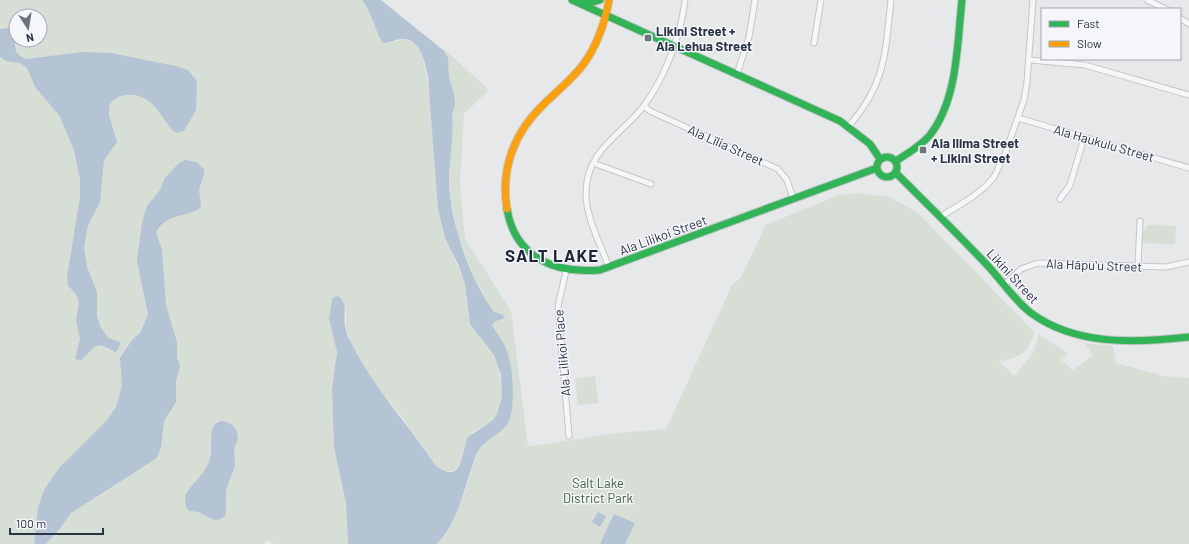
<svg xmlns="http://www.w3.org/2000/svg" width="1189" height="544" viewBox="0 0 1189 544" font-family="Barlow,sans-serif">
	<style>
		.green { fill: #d6ded6; fill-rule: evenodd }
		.water { fill: #b4c4d5 }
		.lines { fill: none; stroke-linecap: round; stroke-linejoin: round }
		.street-casing { stroke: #c4c6c8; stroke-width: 7 }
		.fast-casing { stroke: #c4c6c8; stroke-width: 9 }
		.slow-casing { stroke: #c4c6c8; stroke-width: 9 }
		.street { stroke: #f5f6f7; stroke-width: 5 }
		.fast { stroke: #30b455; stroke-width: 7 }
		.slow { stroke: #ff9f0a; stroke-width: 7 }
		.poi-dot { fill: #6c737f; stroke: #f4f6f9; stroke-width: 1.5 }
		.labels { text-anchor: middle; stroke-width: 3; stroke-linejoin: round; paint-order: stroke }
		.poi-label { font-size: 13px; font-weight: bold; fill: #2b3445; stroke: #f4f6f9; text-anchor: start }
		.street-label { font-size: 13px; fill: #2b3445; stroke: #f4f6f9 }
		.park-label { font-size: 13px; fill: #3f6138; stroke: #f4f6f9 }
		.district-label { font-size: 17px; font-weight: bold; letter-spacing: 1px; fill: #1d2536; stroke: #f4f6f9 }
	</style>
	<rect width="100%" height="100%" fill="#e6e8ea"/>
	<path class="green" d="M0,0H362L372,16L378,35L393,42C403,39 411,38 418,47C431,62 438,184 438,209L442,229L465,284L470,324L494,355L498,363L502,387V397L497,414L493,420L472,432L460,466L453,471H444L436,466L402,417L371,379L353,346L346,328V310L342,299H332L329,319L337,352L332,389L334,447L346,503L348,544H273L269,540L263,544H0ZM16,16H40V40H16Z
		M444,49L489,90L464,114L460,184L465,239L511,311L528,447L519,448L618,433L666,429L732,285L741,277L766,225L839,195L858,193L889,197L918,213L1034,332C1030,352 1018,359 999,361L1014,376L1033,353L1039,334L1068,354L1061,360L1073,370L1093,355L1084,343L1113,346L1116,363L1167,377L1189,378V544H437L447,530L463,497L478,451L484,443L507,426L510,360L503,341L492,325L494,322L504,318L496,315L491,309L473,275L457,232L450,195L449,175L452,114C456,100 451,91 449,77C448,66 449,60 443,50Z
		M1148,225L1176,226L1175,244L1142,243V234Z
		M595,376L598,403L578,405L575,378Z"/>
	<path class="water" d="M362,0H381L443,50L448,58L449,77L454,95L455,104L452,114C454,134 450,154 449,175C448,217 469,278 494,312L503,315L504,318L494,322L492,325C497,334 504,341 507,351C513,366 517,414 506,426C498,436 483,440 477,453C465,483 460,519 437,544H348L346,503L334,447L332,389L337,352L329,319L332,299L336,296L340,297C348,306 343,315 345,326C346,333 350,340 353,346C375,390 409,425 436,466C464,486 461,452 468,437L493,420L497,414L502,397L501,374L494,355L470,324L465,284L458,264L445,238L438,209L428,76C425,63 421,38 402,39C396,39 390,43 383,43C374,30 373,13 362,0Z
		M8,28L15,31C17,45 10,52 26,59L83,52L111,53L175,66L188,70L197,81L196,110L184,131L178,133L173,131C160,115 151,93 127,95C119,95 113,99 109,106V115L117,142L104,160L100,202L88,225L84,248L87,267L97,292V316L100,326L108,338L121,342L117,351L115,352C93,339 97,346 81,360L75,359L80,339L76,319L79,304L77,296L68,285L67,277L80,197V179L74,150L59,115L35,87L27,68L20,63L6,61L0,57V29Z
		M185,160L197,162L204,169V175L199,189L201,207C189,218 167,212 156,232L162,250L166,305L177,342V357L180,366L176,381V402L164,421L161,448L157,457L154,460L71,513L58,531L46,544H34L38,508L44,490L60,467L108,419L116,407L122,386L120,358L132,340L141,332L148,314L137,261L142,222L147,206L160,190L165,178L179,163Z
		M222,421C232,422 238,429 238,439L234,448L235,466L226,490V514C218,525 210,518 201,513C197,511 192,512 188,510L186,506L185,497C189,485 205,476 210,459C214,447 205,424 222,421Z
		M598,512L606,516L600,527L592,522Z
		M614,514L635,523L625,544H600Z"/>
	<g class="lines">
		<g class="street-casing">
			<path id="street" d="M1147,0L1166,9
				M1180,18L1189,24
				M814,43L821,0
				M1030,60L1085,65L1189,95
				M737,74L749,37L755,0
				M644,106L650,111L778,169L787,180L793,198
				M1018,118L1189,168
				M849,126C886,83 885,54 891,0
				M593,163L651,184
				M1060,199L1070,185L1084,138
				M940,217L971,198L986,186L994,177L1005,154L1024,100L1027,82L1033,0
				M609,267C601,246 586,217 586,195C585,151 620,136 643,107C665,78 681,35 685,0
				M1138,267L1140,221
				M566,271L558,306L569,436
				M1005,284L1021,269L1038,263L1166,267L1189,262"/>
		</g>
		<g class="fast-casing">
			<path id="fast" d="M572,0L840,121L870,144L880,159
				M582,2L590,3L600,0
				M877 167a10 10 0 1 1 20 0a10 10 0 1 1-20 0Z
				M896,161C908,153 921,146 930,135C958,99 957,44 962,0
				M896,173C927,204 958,234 988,266C1002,281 1014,300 1031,313C1076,346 1136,343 1189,337
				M507,209C515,258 556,274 600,270L877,168"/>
		</g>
		<g class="slow-casing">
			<path id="slow" d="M507,209C500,168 515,131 545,103C559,89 574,78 585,62C598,43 605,22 609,0"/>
		</g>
		<use href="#street" class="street"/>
		<use href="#fast" class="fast"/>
		<use href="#slow" class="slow"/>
	</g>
	<g class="poi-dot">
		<rect x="644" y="34" width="8" height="8" rx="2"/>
		<rect x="919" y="146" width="8" height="8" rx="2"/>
	</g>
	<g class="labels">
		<g class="poi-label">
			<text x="656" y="36">Likini Street +<tspan x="656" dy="15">Ala Lehua Street</tspan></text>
			<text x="931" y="148">Ala Ilima Street<tspan x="931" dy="15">+ Likini Street</tspan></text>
		</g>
		<g class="street-label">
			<text transform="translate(1104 143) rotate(16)" y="5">Ala Haukulu Street</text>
			<text transform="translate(726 145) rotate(24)" y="5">Ala Līlia Street</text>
			<text transform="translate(663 235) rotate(-20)" y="5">Ala Lilikoi Street</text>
			<text transform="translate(1094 265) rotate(2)" y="5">Ala Hāpuʻu Street</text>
			<text transform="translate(1013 276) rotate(47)" y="5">Likini Street</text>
			<text transform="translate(562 353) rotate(-95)" y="5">Ala Lilikoi Place</text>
		</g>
		<g class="park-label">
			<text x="598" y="488">Salt Lake<tspan x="598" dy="15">District Park</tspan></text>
		</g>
		<g class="district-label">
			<text x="552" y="262">SALT LAKE</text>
		</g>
	</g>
	<rect x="1041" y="8" width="140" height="52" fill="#f4f6f9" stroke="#a4a8b1"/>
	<rect x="1049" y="21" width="20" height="6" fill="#30b455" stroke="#a4a8b1"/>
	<text x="1077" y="28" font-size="12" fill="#2b3445">Fast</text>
	<rect x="1049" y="41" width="20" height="6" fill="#ff9f0a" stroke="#a4a8b1"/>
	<text x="1077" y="48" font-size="12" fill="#2b3445">Slow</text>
	<g transform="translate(28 28) rotate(168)"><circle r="19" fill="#f4f6f9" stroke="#a4a8b1"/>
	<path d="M0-3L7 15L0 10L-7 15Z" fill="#6c737f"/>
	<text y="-6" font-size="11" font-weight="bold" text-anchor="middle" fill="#2b3445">N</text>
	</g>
	<path d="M10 528v6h93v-6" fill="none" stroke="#2b3445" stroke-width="2"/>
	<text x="16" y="528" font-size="12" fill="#2b3445" stroke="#f4f6f9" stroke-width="3" paint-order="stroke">100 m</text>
</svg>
